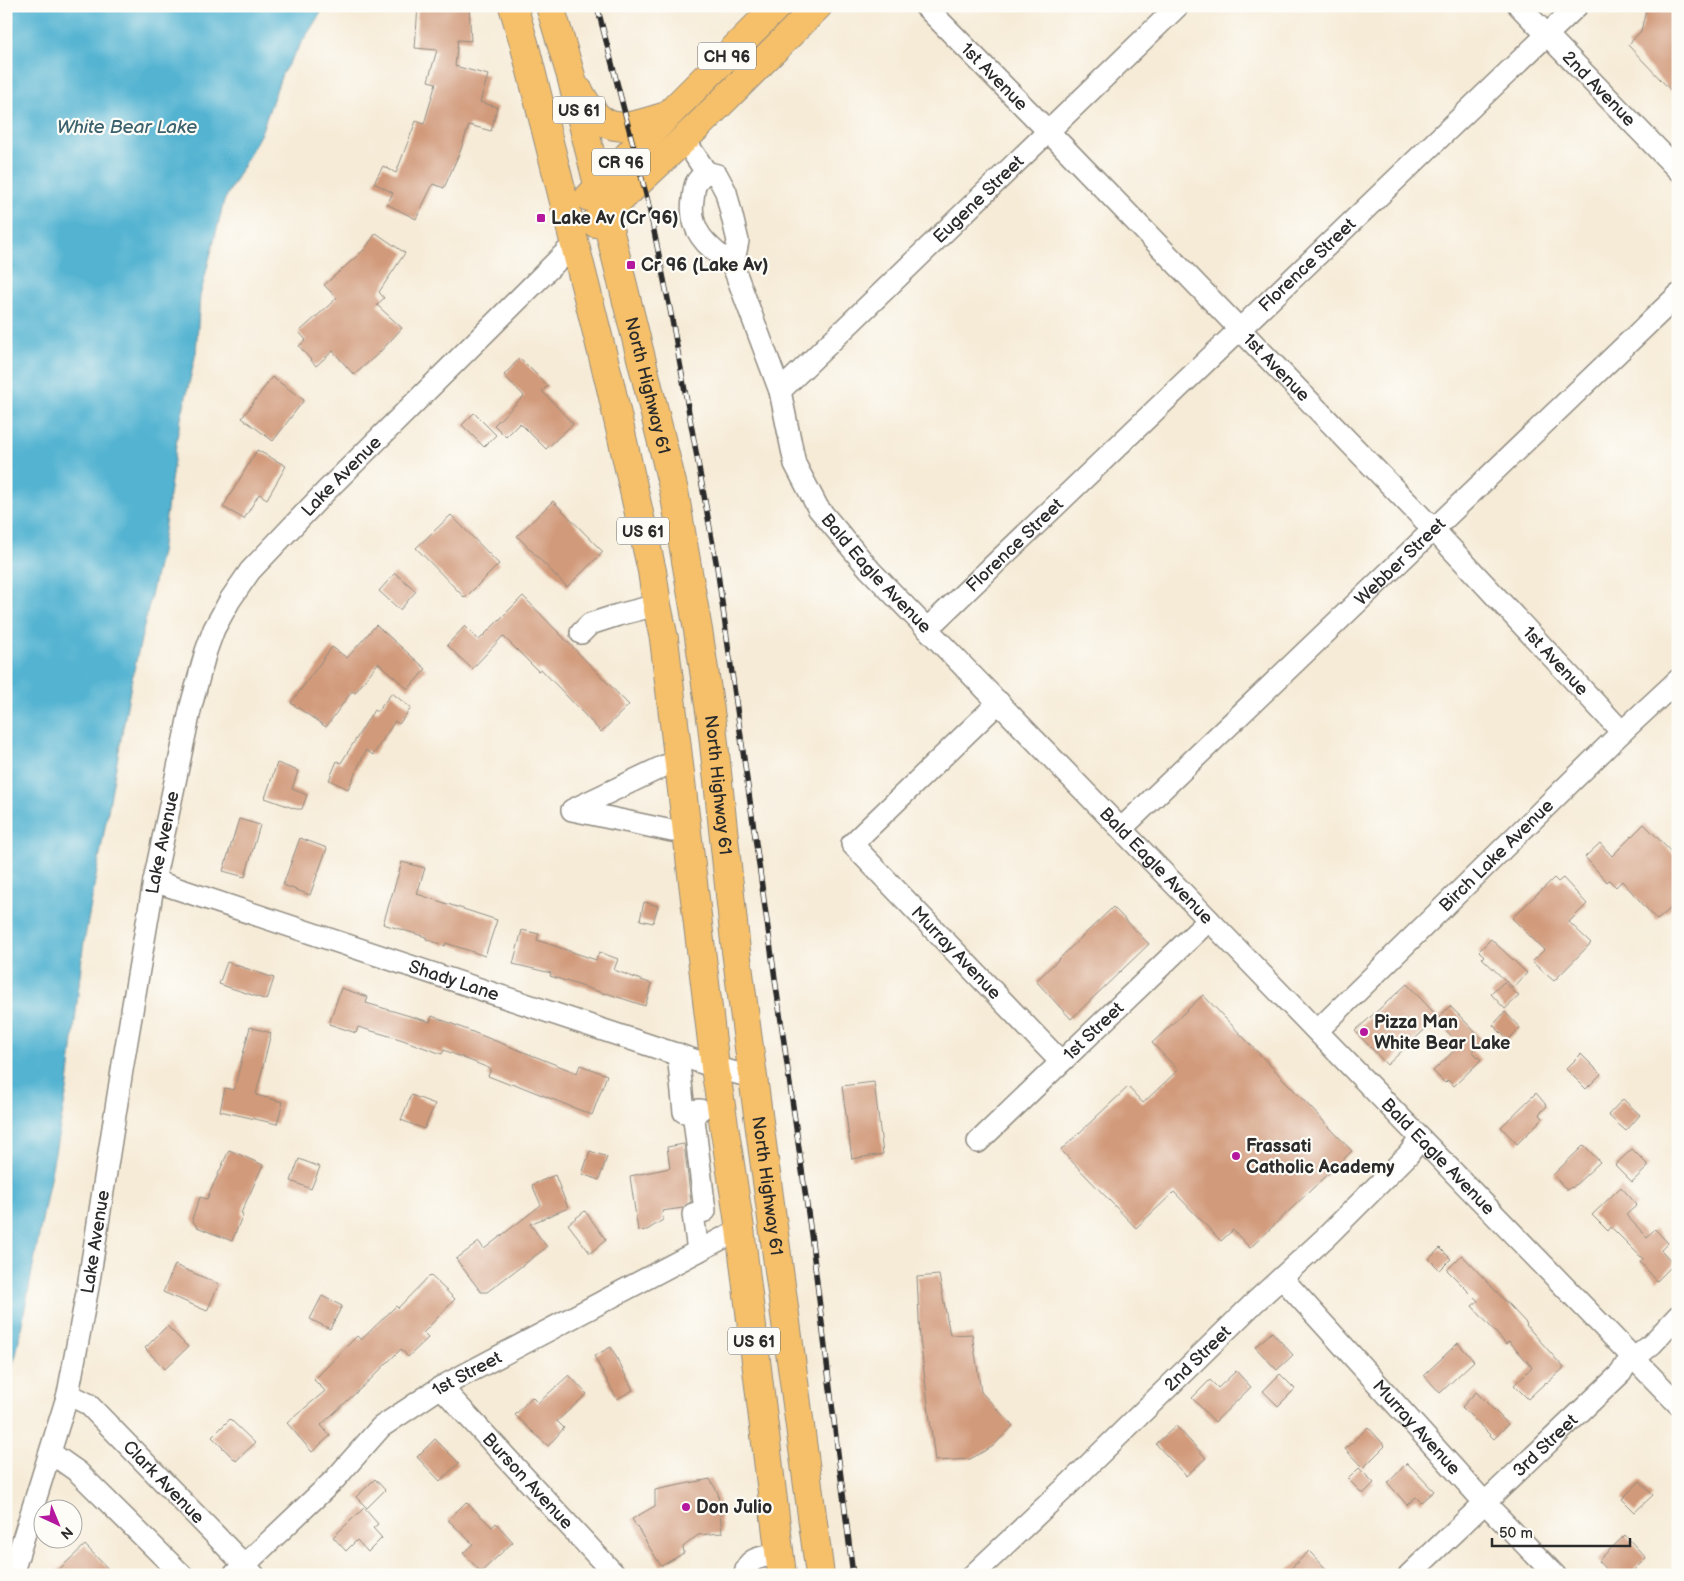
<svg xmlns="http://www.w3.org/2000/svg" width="1684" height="1581" viewBox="0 0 1684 1581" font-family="'Balsamiq Sans',sans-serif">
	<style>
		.water { fill: #52b3d1; stroke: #3e6f7e }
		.building { fill: #d19a7a }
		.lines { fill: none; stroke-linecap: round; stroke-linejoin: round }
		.minor-casing { stroke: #908b81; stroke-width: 24 }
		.major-casing { stroke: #908b81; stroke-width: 30 }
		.minor { stroke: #fff; stroke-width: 21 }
		.major { stroke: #f6c06b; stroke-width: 28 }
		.rail-casing { stroke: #2b2b2b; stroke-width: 5.5 }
		.rail { stroke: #fdfcf7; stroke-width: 4; stroke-dasharray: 11; stroke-linecap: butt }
		.poi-dot { fill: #b5179e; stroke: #fdfcf7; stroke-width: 2 }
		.labels { text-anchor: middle; stroke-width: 4.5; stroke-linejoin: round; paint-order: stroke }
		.shield { fill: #fdfcf7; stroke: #6a6a68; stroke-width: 1 }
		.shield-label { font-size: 16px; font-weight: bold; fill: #2b2b2b }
		.street-label { font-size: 18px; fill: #2b2b2b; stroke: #fdfcf7 }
		.poi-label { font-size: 18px; font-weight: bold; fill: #2b2b2b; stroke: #fdfcf7; text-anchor: start }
		.water-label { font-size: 19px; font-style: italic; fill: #3b616d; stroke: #fdfcf7 }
	</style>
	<rect width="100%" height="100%" fill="#fdfcf7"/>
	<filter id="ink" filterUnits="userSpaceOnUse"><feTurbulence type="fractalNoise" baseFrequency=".02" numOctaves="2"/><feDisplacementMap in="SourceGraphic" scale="10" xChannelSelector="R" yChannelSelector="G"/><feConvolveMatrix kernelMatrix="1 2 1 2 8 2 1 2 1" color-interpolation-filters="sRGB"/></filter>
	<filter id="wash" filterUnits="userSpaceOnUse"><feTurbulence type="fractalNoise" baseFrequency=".0096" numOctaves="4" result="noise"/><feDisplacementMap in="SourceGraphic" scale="20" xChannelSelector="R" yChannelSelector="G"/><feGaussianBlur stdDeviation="1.12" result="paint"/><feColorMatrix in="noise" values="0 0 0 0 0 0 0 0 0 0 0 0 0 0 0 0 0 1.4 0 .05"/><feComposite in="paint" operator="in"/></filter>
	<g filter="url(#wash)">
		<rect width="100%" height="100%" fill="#f6ebd7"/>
		<path class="water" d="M6,6H325L282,74L261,133L224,201L200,296L196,353L178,432L161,552L132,679L83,948L68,1085L16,1355L6,1382Z"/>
		<g id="blocks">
			<path class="building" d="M418,6H469L471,41L458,40L455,66L488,75L480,102L497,107L491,131L469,125L461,149L444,188L433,184L416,219L387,204L393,193L374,183L383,166L396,173L416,121L424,124L436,83L428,81L437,50L415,48Z
				M1647,6H1678V98L1628,45L1641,31Z
				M376,233L405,253L379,292L384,298L377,305L402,328L380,352L354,375L333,351L316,366L299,346L306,340L299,332L337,298L324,285L365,249Z
				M520,358L548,386L542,391L573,424L546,449L520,423L506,437L494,425L524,396L504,375Z
				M272,377L304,400L273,441L242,418Z
				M474,413L496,435L484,447L462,425Z
				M257,450L286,466L267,499L259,494L244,519L223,507Z
				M553,501L603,552L567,587L517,536Z
				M451,515L499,564L465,598L416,548Z
				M395,573L416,591L400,610L379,591Z
				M523,596L629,705L601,732L541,669L538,671L503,636L472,669L447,645L465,626L479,640Z
				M376,625L426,669L408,689L378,663L355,693L352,691L326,727L291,703L332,647L347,658Z
				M392,693L411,708L399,724L395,721L373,755L366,750L348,789L329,780L337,761L341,763L374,710L377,712Z
				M277,763L298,771L292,789L307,795L302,809H296L265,798Z
				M239,819L260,825L245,877L223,871Z
				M1644,824L1678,859V902L1657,920L1622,881L1616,887L1609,880L1607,882L1585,857L1600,843L1612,856Z
				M300,838L327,848L310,895L283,885Z
				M402,862L425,868L417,894L497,920L485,956L446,943L445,946L426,939V937L383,924Z
				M1554,878L1558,882L1563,878L1587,904L1569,922L1591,943L1554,981L1532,962L1544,950L1512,918Z
				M644,902L658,906L653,923L640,920Z
				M1113,907L1149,944L1071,1019L1036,981Z
				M522,930L539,934L537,940L596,960L599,952L618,959L614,970L652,984L645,1006L606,993V994L550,976L551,973L513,964Z
				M1491,939L1527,973L1513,988L1482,958L1484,956L1479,951Z
				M227,962L274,978L267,1000L219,984Z
				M1504,982L1519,996L1505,1009L1491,994Z
				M1407,984L1438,1017L1387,1065L1355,1031Z
				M341,988L368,997L366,1003L430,1022L432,1016L577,1073L580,1065L607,1075L592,1115L512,1083L511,1085L488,1076L491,1069L444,1050L442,1054L400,1039L358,1027L356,1033L329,1024Z
				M1203,995L1352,1151L1250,1248L1233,1230L1221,1241L1174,1192L1136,1228L1061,1150L1128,1087L1143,1103L1178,1070L1152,1043Z
				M1450,1006L1483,1040L1472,1051L1481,1060L1454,1086L1448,1080L1445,1083L1433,1071L1460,1045L1436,1020Z
				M1505,1012L1520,1028L1508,1040L1493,1025Z
				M250,1027L271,1033L256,1095L283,1102L277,1124L220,1111L225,1088L234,1090Z
				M1581,1054L1601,1074L1586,1089L1566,1069Z
				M874,1082L883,1154L852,1159L842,1086Z
				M1536,1093L1547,1106L1539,1114L1543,1118L1517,1144L1501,1127Z
				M411,1095L435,1104L424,1129L401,1120Z
				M1623,1099L1640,1115L1626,1131L1608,1115Z
				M684,1144L691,1202L683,1208L662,1211L663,1220L647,1230L638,1231L630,1176L670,1168L667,1147Z
				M1584,1145L1600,1162L1572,1188L1571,1187L1567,1190L1553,1175Z
				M1632,1149L1649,1166L1632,1182L1615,1165Z
				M229,1150L263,1165L241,1213L243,1214L232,1241L197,1227L192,1219L200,1197L207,1199Z
				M590,1151L607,1157L599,1180L582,1174Z
				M299,1159L320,1167L311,1189L291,1181Z
				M555,1175L568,1208L530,1224L547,1247L487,1292H481L456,1259L479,1242L484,1249L541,1205L532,1185Z
				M1621,1187L1637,1205L1626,1215L1647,1237L1655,1229L1668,1243L1661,1250L1674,1264L1657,1281L1640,1262L1643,1259L1611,1227L1608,1231L1592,1215Z
				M585,1211L606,1240L590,1253L568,1224Z
				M1440,1248L1451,1259L1440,1270L1429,1259Z
				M1462,1255L1527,1324L1526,1325L1564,1368L1547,1383L1546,1382L1528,1399L1514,1385L1532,1367L1509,1341L1506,1344L1472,1306L1478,1301L1447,1270Z
				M175,1265L219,1284L207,1311L163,1292Z
				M430,1275L455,1299L423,1333L428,1338L408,1357L401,1349L373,1377L321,1425L330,1436L312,1452L287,1423L325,1391L314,1380L357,1336L361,1340L396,1306L398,1308Z
				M939,1275L950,1335L972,1334L981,1392L1013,1426L992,1447L970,1459L935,1461L920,1339L917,1277Z
				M322,1296L342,1306L330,1329L310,1319Z
				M167,1326L188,1347L165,1369L145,1348Z
				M1272,1332L1293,1355L1277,1370L1255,1347Z
				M1458,1343L1474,1361L1440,1393L1424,1375Z
				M611,1347L633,1390L617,1399L594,1356Z
				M1236,1371L1251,1387L1215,1422L1192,1398L1210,1380L1218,1388Z
				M1280,1374L1295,1389L1278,1406L1263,1391Z
				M569,1375L587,1394L557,1421L564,1428L548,1446L515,1415L532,1397L538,1403Z
				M1476,1392L1508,1424L1494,1439L1462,1407Z
				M230,1419L255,1443L236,1461L212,1437Z
				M1176,1426L1206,1458L1186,1476L1156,1444Z
				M1368,1427L1385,1446L1363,1468L1345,1449Z
				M435,1439L459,1463L440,1481L417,1457Z
				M1407,1463L1434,1491L1421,1502L1416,1497L1407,1505L1388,1483Z
				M1359,1468L1374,1483L1363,1494L1348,1479Z
				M375,1479L385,1490L367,1508L356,1497Z
				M710,1479L718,1493L722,1533L698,1535L683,1547L684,1553L661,1566L632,1519L655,1506V1490Z
				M1640,1481L1653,1495L1635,1512L1622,1499Z
				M466,1502L492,1527L496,1523L513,1542L481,1572L463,1553L473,1544L448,1520Z
				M364,1508L378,1524L373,1528L382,1538L368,1552L357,1540L346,1551L333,1537Z
				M1625,1535L1646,1558L1629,1575H1611L1598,1561Z
				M85,1545L114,1575H53Z
				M1309,1551L1332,1575H1284Z"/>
		</g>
	</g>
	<g filter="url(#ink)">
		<use href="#blocks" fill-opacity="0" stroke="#908b81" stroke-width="1"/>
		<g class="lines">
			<g class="minor-casing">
				<g id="minor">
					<path id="s1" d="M925,6L1048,131L1434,530L1622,732"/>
					<path id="s2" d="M1519,6L1678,170"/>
					<path d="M684,139L706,172"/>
					<path id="s3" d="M733,266C709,247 688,233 693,199C695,183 694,183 706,172L717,175L726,192L738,241L733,266L780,391L795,464L818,508L870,570L1678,1404"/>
					<path id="s4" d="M780,391L1178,6"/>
					<path id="s5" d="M928,628L1577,6"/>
					<path d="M581,633L590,624L618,615L657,605"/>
					<path id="s6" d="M999,702L852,844L1061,1062"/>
					<path d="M679,763L664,766L572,810L672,831L687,829"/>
					<path id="s7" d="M1122,828L1678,295"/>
					<path id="s8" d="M154,881L715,1067L754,1078"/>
					<path id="s9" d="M1317,1031L1622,732L1678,680"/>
					<path d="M678,1054L684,1112L700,1110"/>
					<path d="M693,1111L705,1211L693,1214L698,1251"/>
					<path id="s10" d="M978,1142L1209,920"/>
					<path id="s11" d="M1282,1278L1485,1503L1555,1575"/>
					<path id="s12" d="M441,1387L615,1575"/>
					<path id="s13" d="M68,1394L88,1404L254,1575"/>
					<path d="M51,1453L78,1472L182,1575"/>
					<path id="s14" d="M12,1575L68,1394L88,1287L122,1070L154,881L191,706L206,651L214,629L230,600L250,571L326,491L574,244"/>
					<path id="s15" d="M234,1575L335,1479L381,1427L441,1387L740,1229"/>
					<path d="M745,1575C747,1556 764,1557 780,1554"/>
					<path id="s16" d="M973,1575L1063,1490L1255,1302L1326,1237L1408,1155L1420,1139"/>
					<path id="s17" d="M1409,1575L1621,1373L1625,1366L1652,1344L1678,1316"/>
				</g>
			</g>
			<g class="major-casing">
				<g id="major">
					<path d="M513,6L524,43L610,384L652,571L657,605L664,639L715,1067L740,1229L782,1575"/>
					<path id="s18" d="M550,6L571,76L674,491L699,636L712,725L736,951L820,1575"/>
					<path d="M579,91C603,136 621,130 663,117"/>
					<path d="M589,197L635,148L777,6"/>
					<path d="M595,223L698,126L818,6"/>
				</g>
			</g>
			<use href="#minor" class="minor"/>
			<use href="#major" class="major"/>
			<g class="rail-casing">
				<path id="rail" d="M597,6L648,202L671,314L717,567L811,1234L853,1575"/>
			</g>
			<use href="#rail" class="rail"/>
		</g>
	</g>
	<g class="poi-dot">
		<rect x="536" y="213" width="10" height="10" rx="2.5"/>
		<rect x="626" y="260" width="10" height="10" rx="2.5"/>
		<circle cx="1364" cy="1032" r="5"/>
		<circle cx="1236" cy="1156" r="5"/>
		<circle cx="686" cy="1507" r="5"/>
	</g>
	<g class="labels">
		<g class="shield">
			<rect x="698" y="42.5" width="58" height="27" rx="4"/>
			<rect x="553" y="96.5" width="52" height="27" rx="4"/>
			<rect x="592" y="148.5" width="58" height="27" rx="4"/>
			<rect x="617" y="517.5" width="52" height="27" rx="4"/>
			<rect x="728" y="1327.5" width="52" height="27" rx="4"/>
		</g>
		<g class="shield-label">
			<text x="727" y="62">CH 96</text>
			<text x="579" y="116">US 61</text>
			<text x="621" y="168">CR 96</text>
			<text x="643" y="537">US 61</text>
			<text x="754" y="1347">US 61</text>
		</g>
		<g class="street-label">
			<text dy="6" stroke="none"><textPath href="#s1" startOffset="99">1st Avenue</textPath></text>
			<text dy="6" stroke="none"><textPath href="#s2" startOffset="115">2nd Avenue</textPath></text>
			<text dy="6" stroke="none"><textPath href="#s4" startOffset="276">Eugene Street</textPath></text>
			<text dy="6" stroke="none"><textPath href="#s5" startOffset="525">Florence Street</textPath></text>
			<text dy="6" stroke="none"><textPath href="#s1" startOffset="504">1st Avenue</textPath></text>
			<text dy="6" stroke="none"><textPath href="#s18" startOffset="392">North Highway 61</textPath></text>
			<text dy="6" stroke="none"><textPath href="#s14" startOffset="1169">Lake Avenue</textPath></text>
			<text dy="6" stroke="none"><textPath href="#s5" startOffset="120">Florence Street</textPath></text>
			<text dy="6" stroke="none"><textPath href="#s7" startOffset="385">Webber Street</textPath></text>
			<text dy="6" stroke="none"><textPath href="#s3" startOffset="566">Bald Eagle Avenue</textPath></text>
			<text dy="6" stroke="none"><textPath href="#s1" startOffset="909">1st Avenue</textPath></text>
			<text dy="6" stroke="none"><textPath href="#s18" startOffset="798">North Highway 61</textPath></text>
			<text dy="6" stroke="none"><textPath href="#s14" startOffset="749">Lake Avenue</textPath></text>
			<text dy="6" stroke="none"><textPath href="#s9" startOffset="251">Birch Lake Avenue</textPath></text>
			<text dy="6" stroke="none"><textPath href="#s3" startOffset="971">Bald Eagle Avenue</textPath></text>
			<text dy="6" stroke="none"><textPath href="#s6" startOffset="355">Murray Avenue</textPath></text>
			<text dy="6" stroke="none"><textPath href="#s8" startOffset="316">Shady Lane</textPath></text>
			<text dy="6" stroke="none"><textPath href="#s10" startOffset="160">1st Street</textPath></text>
			<text dy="6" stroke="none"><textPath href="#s3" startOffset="1376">Bald Eagle Avenue</textPath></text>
			<text dy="6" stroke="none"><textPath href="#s18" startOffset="1202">North Highway 61</textPath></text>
			<text dy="6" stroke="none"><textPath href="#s14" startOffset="344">Lake Avenue</textPath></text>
			<text dy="6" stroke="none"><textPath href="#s16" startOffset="312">2nd Street</textPath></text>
			<text dy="6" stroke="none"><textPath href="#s15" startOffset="310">1st Street</textPath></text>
			<text dy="6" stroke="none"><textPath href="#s11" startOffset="201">Murray Avenue</textPath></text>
			<text dy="6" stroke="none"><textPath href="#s17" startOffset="188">3rd Street</textPath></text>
			<text dy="6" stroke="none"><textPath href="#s12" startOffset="128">Burson Avenue</textPath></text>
			<text dy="6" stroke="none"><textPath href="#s13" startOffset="131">Clark Avenue</textPath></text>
		</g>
		<g class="poi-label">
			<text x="551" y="224">Lake Av (Cr 96)</text>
			<text x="641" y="271">Cr 96 (Lake Av)</text>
			<text x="1374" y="1028">Pizza Man<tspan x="1374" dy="21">White Bear Lake</tspan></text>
			<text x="1246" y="1152">Frassati<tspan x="1246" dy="21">Catholic Academy</tspan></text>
			<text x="696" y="1513">Don Julio</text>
		</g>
		<g class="water-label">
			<text x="127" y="133">White Bear Lake</text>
		</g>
	</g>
	<rect width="1684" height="1581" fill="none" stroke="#fdfcf7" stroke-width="25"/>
	<g transform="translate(58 1524) rotate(136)"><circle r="24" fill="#fdfcf7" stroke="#a9a8a5"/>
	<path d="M0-4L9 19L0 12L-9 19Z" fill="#b5179e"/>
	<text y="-8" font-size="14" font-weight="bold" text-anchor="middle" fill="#2b2b2b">N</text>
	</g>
	<path d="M1492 1538v8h138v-8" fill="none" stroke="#2b2b2b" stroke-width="2.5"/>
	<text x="1499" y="1538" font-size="15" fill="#2b2b2b" stroke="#fdfcf7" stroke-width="4" paint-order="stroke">50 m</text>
</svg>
